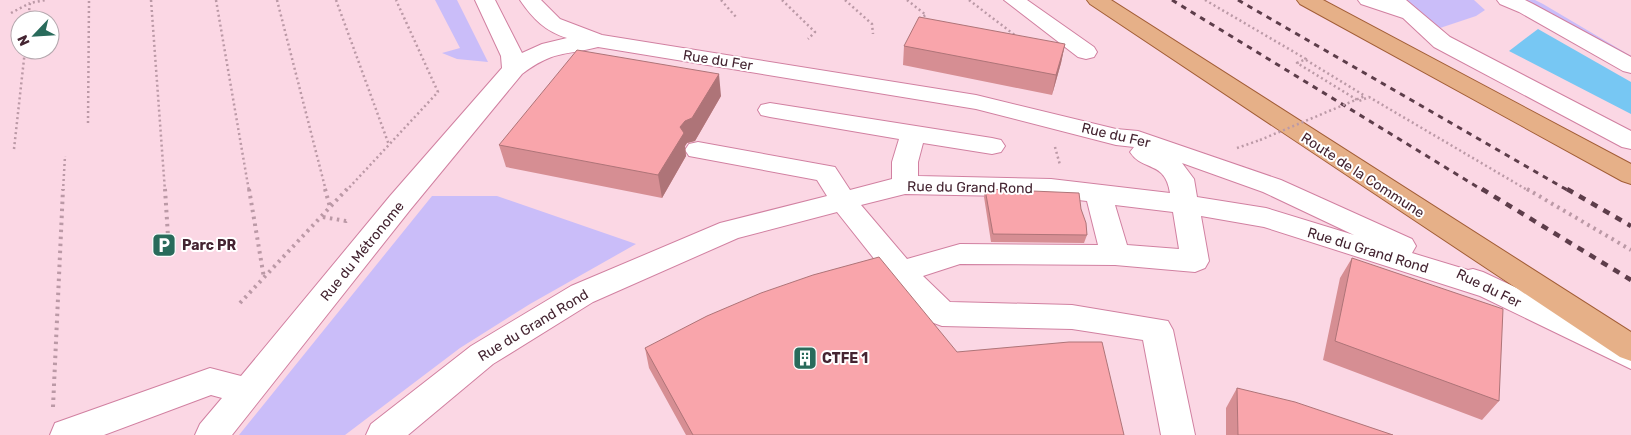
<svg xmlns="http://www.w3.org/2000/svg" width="1631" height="435" viewBox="0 0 1631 435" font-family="Rubik,sans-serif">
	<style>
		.green { fill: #cabdf9 }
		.water { fill: #77c7f3 }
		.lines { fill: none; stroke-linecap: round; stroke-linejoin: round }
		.minor-casing { stroke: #d180a1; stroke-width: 2 }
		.major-casing { stroke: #a25d36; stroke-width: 2 }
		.path-far1 { stroke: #bb99a6; stroke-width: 2.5; stroke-dasharray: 2 3; stroke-linecap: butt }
		.path { stroke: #bb99a6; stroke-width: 4; stroke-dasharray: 2.5 4.5; stroke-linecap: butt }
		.minor { fill: #fff; fill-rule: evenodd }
		.major { fill: #e6b088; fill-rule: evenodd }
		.rail-far1 { stroke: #5d3d4a; stroke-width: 3; stroke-dasharray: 5.5 5.5; stroke-linecap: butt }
		.rail { stroke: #5d3d4a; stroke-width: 4.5; stroke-dasharray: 7 7; stroke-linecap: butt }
		.path-bridge { stroke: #bb99a6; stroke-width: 2.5; stroke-dasharray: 2 3; stroke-linecap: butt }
		.wall { fill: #d68e93 }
		.shaded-wall { fill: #ae7478 }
		.building { fill: #f9a5ab; stroke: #ae7478 }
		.labels { text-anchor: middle; stroke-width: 4; stroke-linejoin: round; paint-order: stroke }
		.street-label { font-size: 14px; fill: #442431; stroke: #fff }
		.poi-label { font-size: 14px; font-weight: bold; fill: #442431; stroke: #fff; text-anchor: start }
	</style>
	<rect width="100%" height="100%" fill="#fbd7e4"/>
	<path class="green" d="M435,0H457L488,62L457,59L442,53L460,48Z
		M1406,0H1474L1485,10L1476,16L1440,28Z
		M1522,0H1535L1543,4L1631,56V61Z
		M432,196H497L636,244L530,304L460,348L345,435H239Z"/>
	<path class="water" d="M1538,29L1631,82V114L1509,51Z"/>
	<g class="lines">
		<g class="minor-casing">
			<path id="minor" d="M475,0H495L522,53L542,44L567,38C545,31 533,19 520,0H541L560,19L602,35L976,95L1116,129L1138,131L1281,180L1412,239L1416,246L1412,253L1468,270L1473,269L1483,272L1631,342V369L1480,296L1264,227L1201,216L1209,261L1205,268L1195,272L1115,265L960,264L923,276L950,302L1072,305L1168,321L1173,330L1195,435H1161L1143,340L1072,329L942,326L931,322L891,280L837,212L738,238L593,302L493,364L408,435H366L371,424L471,346L571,286L720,223L827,196L817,180L689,156L685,150L689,144L698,142L835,167L850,190L892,179V162L899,139L770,117L761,115L758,110L761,105L770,103L992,138L1001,140L1005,146L1001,152L992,154L923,143L918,162V176L1051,179L1170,193C1165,160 1143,172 1130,152L1134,147L1116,145L976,109L598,47C563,56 554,50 522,74L410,210L232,435H195L200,424L222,398L211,395L104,435H50L55,423L210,368L241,376L390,196L502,68L501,56ZM1182,163L1263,192L1354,235L1266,208L1197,197L1194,179ZM905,194L1051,197L1087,201L1098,245L960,244L907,259L861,205ZM1115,205L1173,212L1179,249L1127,245Z
				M1004,0H1027L1094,47L1097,52L1094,57L1086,59L1078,57Z
				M1358,0H1406L1450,37L1631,131V149L1622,147L1434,47L1403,18L1361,4Z
				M1497,0H1525L1533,4L1631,57V73L1623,71L1519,12L1500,4Z"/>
		</g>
		<g class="major-casing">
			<path id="major" d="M1087,0H1111L1631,332V361L1620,357L1090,4Z
				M1297,0H1323L1631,164V184L1622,181L1300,4Z"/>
		</g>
		<path class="path-far1" d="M151,0L165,191
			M216,0L249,191
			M277,0L326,191
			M336,0L389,145
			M721,0L736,17
			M782,0L815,32L808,39
			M845,0L872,24L873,34
			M907,0L926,15L920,18
			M969,0L1016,36
			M1205,0L1306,59L1297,63L1359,101L1369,97L1529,191
			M11,13L30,3
			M28,20L30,3L46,0
			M1306,60L1365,96
			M88,123L89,0
			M1055,147L1060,165
			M1237,148L1260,140
			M14,149L25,50
			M63,191L65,156
			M346,191L438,92L396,0"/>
		<path class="path" d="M165,189L169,252
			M249,189L264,278
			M325,189L330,207
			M1527,189L1631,250
			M323,217L346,221L348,219
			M240,303L347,189
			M53,407L63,189"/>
		<use href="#minor" class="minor"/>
		<use href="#major" class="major"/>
		<path class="rail-far1" d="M1172,0L1484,191
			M1238,0L1569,191"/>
		<path class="rail" d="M1482,189L1631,280
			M1567,189L1631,226"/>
		<path class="path-bridge" d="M1260,140L1365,96"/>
	</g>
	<path class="wall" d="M1065,44L1061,63L1052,95L903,65L904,46Z
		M721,96L695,141L687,143L685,146L686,156L662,198L506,167L499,145Z
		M985,189L1081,209L1087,235L1084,243L991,242L984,197Z
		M1352,258L1499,401L1482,420L1323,360L1340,278Z
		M645,348L957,352L1124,435H686L649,368Z
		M1237,388L1393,435H1226V408Z"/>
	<path class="shaded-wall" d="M1065,44L1061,63L1052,95L1056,75Z
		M719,74L721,96L695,141L687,143L685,146L686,156L662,198L658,175L680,127Z"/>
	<path class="building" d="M919,17L1065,44L1056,75L904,46Z
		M577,50L719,74L692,118L685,121L680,127L684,133L658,175L499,145Z
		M985,189L1079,193L1081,209L1086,223L1087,235L993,234Z
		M879,257L957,352L1069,342H1102L1124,435H693L645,348L707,316L761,293L813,275Z
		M1352,258L1503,309L1499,401L1335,341Z
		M1237,388L1295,402L1393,435H1238Z"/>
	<defs>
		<g id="parking-square" transform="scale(1.25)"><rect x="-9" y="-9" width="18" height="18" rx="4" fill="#296b5b" stroke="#fff"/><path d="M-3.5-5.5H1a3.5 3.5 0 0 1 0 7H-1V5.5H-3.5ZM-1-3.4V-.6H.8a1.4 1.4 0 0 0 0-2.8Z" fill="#fff"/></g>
		<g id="building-square" transform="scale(1.25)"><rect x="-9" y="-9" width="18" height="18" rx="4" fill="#296b5b" stroke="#fff"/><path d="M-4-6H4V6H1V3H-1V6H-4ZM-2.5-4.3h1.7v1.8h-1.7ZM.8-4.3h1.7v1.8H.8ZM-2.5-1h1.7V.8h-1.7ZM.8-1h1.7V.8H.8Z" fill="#fff"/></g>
	</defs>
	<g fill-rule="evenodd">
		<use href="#parking-square" x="164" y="245"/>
		<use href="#building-square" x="805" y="358"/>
	</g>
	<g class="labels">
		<g class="street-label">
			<text transform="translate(718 60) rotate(9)" y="5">Rue du Fer</text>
			<text transform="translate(1116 135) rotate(13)" y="5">Rue du Fer</text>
			<text transform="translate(1363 175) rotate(33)" y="5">Route de la Commune</text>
			<text transform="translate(970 187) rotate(1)" y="5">Rue du Grand Rond</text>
			<text transform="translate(1368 250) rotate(17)" y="5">Rue du Grand Rond</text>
			<text transform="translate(362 251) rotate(-51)" y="5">Rue du Métronome</text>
			<text transform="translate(1489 288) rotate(26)" y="5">Rue du Fer</text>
			<text transform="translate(533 325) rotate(-31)" y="5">Rue du Grand Rond</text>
		</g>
		<g class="poi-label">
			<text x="182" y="250">Parc PR</text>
			<text x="822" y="363">CTFE 1</text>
		</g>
	</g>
	<g transform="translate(35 35) rotate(245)"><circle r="24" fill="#ffffff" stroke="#b4a7ad"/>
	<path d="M0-4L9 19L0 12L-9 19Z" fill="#296b5b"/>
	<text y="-8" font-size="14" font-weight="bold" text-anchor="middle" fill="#442431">N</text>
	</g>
</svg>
